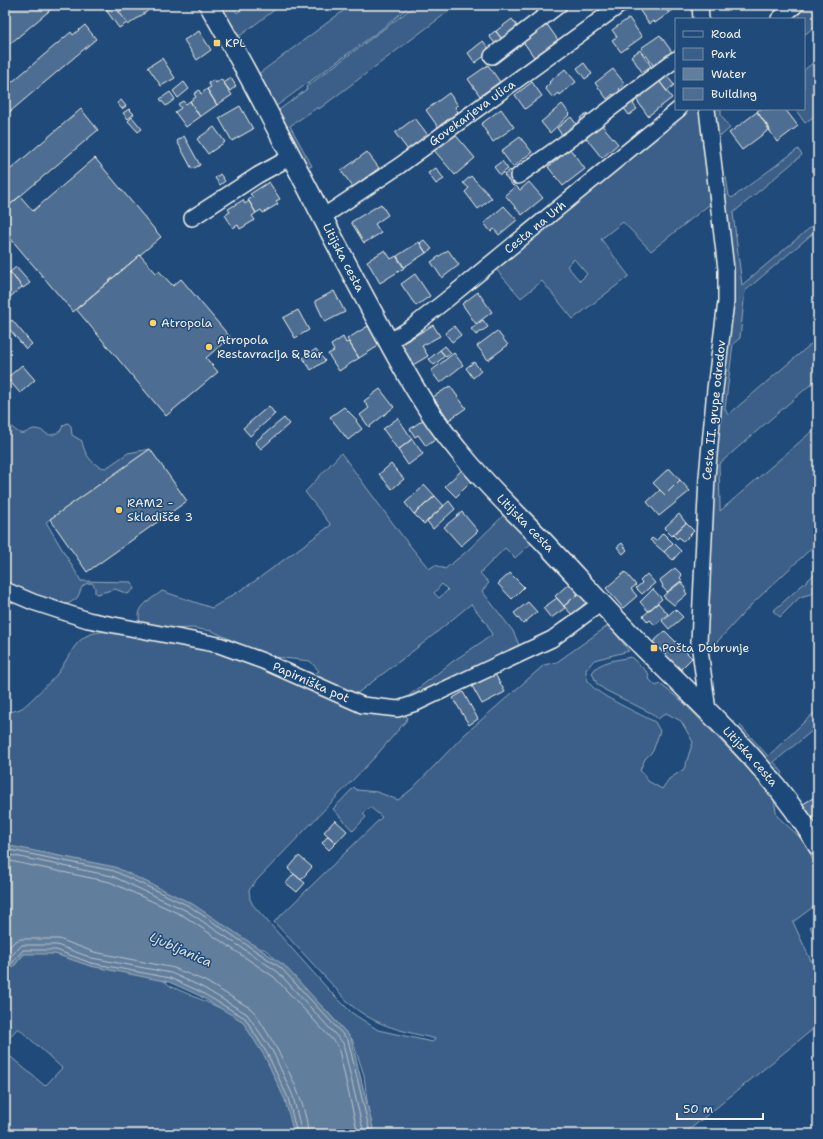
<svg xmlns="http://www.w3.org/2000/svg" width="823" height="1139" viewBox="0 0 823 1139" font-family="'Shantell Sans',sans-serif">
	<style>
		.green { fill: #3a5f88; stroke: #97a8b8; fill-rule: evenodd }
		.water { fill: #627e9d; stroke: #9cacbb }
		.lines { fill: none; stroke-linecap: round; stroke-linejoin: round }
		.shore { stroke: #bac3ca; stroke-width: 1 }
		.building { fill: #4d6e92; stroke: #f4f1e8 }
		.minor-casing { stroke: #f4f1e8; stroke-width: 18 }
		.major-casing { stroke: #f4f1e8; stroke-width: 22 }
		.minor { stroke: #1f4a7a; stroke-width: 15 }
		.major { stroke: #1f4a7a; stroke-width: 19 }
		.poi-dot { fill: #ffd166; stroke: #1f4a7a; stroke-width: 1.5 }
		.labels { text-anchor: middle; stroke-width: 3; stroke-linejoin: round; paint-order: stroke }
		.poi-label { font-size: 12px; fill: #f4f1e8; stroke: #1f4a7a; text-anchor: start }
		.street-label { font-size: 12px; fill: #f4f1e8; stroke: #1f4a7a }
		.water-label { font-size: 13px; font-style: italic; fill: #dee0dd; stroke: #1f4a7a }
	</style>
	<rect width="100%" height="100%" fill="#1f4a7a"/>
	<filter id="ink" filterUnits="userSpaceOnUse"><feTurbulence type="fractalNoise" baseFrequency=".025" numOctaves="2"/><feDisplacementMap in="SourceGraphic" scale="8" xChannelSelector="R" yChannelSelector="G"/><feConvolveMatrix kernelMatrix="1 2 1 2 8 2 1 2 1" color-interpolation-filters="sRGB"/></filter>
	<g filter="url(#ink)">
		<path class="green" d="M219,5H232L237,13L248,5H281L237,38Z
			M351,5H411L383,28L275,107L257,75Z
			M416,5H457L319,109L318,107L290,126L312,166L306,168L278,113L279,110L307,89L306,87Z
			M802,5H818V24L804,35V19H785Z
			M818,59V113L805,123L795,109H804V70Z
			M682,109H699L710,204L651,251L623,222L601,239L629,276L573,319L542,281L521,298L493,266ZM574,259L587,274L580,281L567,266Z
			M713,109H721V115L730,128L722,135H717Z
			M798,149L802,155L733,213L742,285L818,221V229L745,291L740,338L733,344L725,409L728,415L818,338V378L719,464L720,506V511L818,426V542L752,604L707,653V616L710,589L707,579L718,418L722,180L726,177L729,196L732,198Z
			M5,420C9,424 15,431 20,433C25,435 30,429 35,429C48,430 46,441 61,430L63,425L68,423L71,426L72,435L82,441C84,454 93,467 106,468L128,453L150,449L46,522L81,581L132,582L134,589L128,594L115,589L97,594L95,593V587L92,583C80,583 82,590 77,598C75,600 71,602 68,604L54,602L5,584Z
			M341,453L403,537L429,569L435,565L445,569L466,552L505,514L534,541L515,558L505,548L480,573L489,583L482,591L513,631L520,647C481,661 446,686 407,700L406,698L452,662L492,635L487,624L471,604L426,641L355,695L319,678L316,673L319,671L310,661L266,656L212,631L192,628L171,629L140,622C135,606 151,600 162,591L212,608L255,581L331,525L305,492ZM442,584L448,590L439,598L434,593Z
			M818,571V592L800,597L780,617L773,611Z
			M609,625L629,651L594,660L586,670C586,675 587,680 590,684C599,696 640,714 655,722L660,731L653,751L645,759L640,770L648,781L662,789L669,779L684,769L693,742L681,721L666,713L658,719L651,713L605,690L597,684L592,673C598,661 618,660 631,657L649,674L648,678L656,686L660,684L683,702L765,786L773,796L777,816L804,841L818,870V921L813,907L793,922L811,961L818,957V1025L684,1134H371L364,1075L352,1039L324,1008L293,980L271,954L264,949L249,948L35,855L5,844V714C10,711 17,711 22,708C27,705 53,679 57,674C66,663 73,643 86,636C105,627 127,634 146,637C183,645 221,652 257,666C303,683 354,721 404,714L407,717L406,721L374,758L257,880L249,890L250,899L253,905L328,989L352,1013L378,1030L432,1042L436,1039C404,1031 377,1027 351,1005L274,922L382,817L370,807L363,814L366,817L353,831L333,809L354,787L357,790L377,792L398,800L412,789L464,735L544,665L557,662Z
			M818,709V726L774,762L783,773L781,775L736,729L740,725L768,756Z
			M818,922V943L810,927Z
			M30,952L55,954L160,977L170,986L236,1015L250,1028L280,1073L295,1134H5V1052L45,1086L62,1068L18,1028L5,1042V968L13,967L24,954Z"/>
		<path class="water" d="M5,845L115,867L191,903L284,965L351,1038L373,1128L372,1134H294L285,1100L265,1057L242,1021L198,995L169,982L90,966L55,954H24L13,967H5Z"/>
		<g class="lines">
			<path class="shore" d="M5,849L114,871L189,906L281,968L348,1040L369,1128V1134
				M5,854L112,876L187,911L278,972L343,1043L364,1134
				M5,860L110,882L184,916L274,977L338,1046L358,1134
				M5,952L14,942L20,939H59L94,952L174,968L205,981L250,1008L255,1013C275,1044 307,1097 308,1134
				M5,958H9L22,945H57L92,958L171,973L202,987L247,1014L273,1052L293,1096L302,1134
				M5,963H12L23,950H56L91,963L170,978L199,991L245,1018L268,1055L288,1098L297,1134"/>
		</g>
		<path class="building" d="M5,5H54L55,6L5,48Z
			M114,5L127,23L119,28L106,10Z
			M128,5H156L128,25L119,12Z
			M648,5H663L669,13L655,23L653,21L649,24L640,11Z
			M665,5H674L676,8L669,13L664,6Z
			M629,18L642,37L621,52L612,40L617,37L612,30Z
			M512,19L520,30L504,42L496,31Z
			M546,23L558,40L534,57L522,40Z
			M85,25L96,39L5,116V88L71,32L73,35Z
			M199,31L211,50L197,60L184,40Z
			M495,31L504,41L497,46L489,36Z
			M660,35L672,52L659,61L661,64L655,68L641,48Z
			M483,41L491,51L475,63L468,53Z
			M640,50L651,66L642,72L631,56Z
			M162,58L175,78L161,86L148,67Z
			M584,63L592,74L585,79L577,68Z
			M488,65L500,82L480,96L468,79Z
			M565,69L576,82L560,95L559,93L553,98L545,88L550,83L549,82Z
			M613,69L625,84L619,89L623,94L616,99L613,94L607,99L595,83Z
			M667,76L674,85L667,91L660,82Z
			M231,78L236,86L230,91L224,83Z
			M221,79L232,95L217,105L207,89L211,87L208,83L214,80L216,83Z
			M659,81L672,98L648,116L636,99Z
			M184,82L189,89L178,98L173,91Z
			M532,82L542,96L525,109L515,95Z
			M207,89L217,105L200,117L190,101L196,97L194,94L199,90L201,94Z
			M170,92L175,99L166,106L160,99Z
			M449,93L458,105L455,107L458,112L438,127L426,110Z
			M633,99L635,102L633,104L637,109L629,115L623,107Z
			M121,100L126,106L122,109L117,103Z
			M183,101L186,104L190,101L200,117L186,127L175,112L181,108L178,104Z
			M562,104L570,114L550,133L541,122Z
			M240,106L253,129L232,141L219,118Z
			M81,109L98,130L5,209V174Z
			M129,109L134,114L128,119L123,113Z
			M501,109L514,127L493,142L481,124Z
			M760,109H785L798,126L777,142L757,111Z
			M757,112L770,129L742,150L729,133Z
			M587,113L592,118L584,124L580,118Z
			M132,117L142,129L138,132L128,121Z
			M571,117L579,128L570,135L567,132L562,135L557,128Z
			M415,118L428,135L408,150L395,133Z
			M601,124L618,144L602,158L585,137Z
			M214,127L225,142L208,154L197,139Z
			M453,132L475,158L455,175L433,149Z
			M184,136L200,165L192,169L177,141Z
			M520,137L532,152L513,167L501,151Z
			M570,149L585,169L563,186L548,167Z
			M367,152L379,168L353,187L341,171Z
			M95,158L161,237L73,312L5,232V209L20,196L33,211Z
			M502,161L508,169L500,175L494,167Z
			M436,168L444,179L436,184L428,173Z
			M510,170L519,181L513,186L504,175Z
			M220,174L225,181L220,185L215,178Z
			M471,176L492,198L478,209L465,192L469,188L463,183Z
			M269,182L280,199L276,201L278,204L263,213L261,210L256,213L248,200L253,197L250,194Z
			M529,182L543,198L522,215L505,195L516,186L520,190Z
			M243,200L245,204L249,201L256,213L252,216L255,220L240,229L238,225L233,228L225,215L230,212L228,209Z
			M381,204L388,215L375,224L381,233L364,243L351,222Z
			M504,206L517,220L499,235L494,229L491,232L484,223Z
			M424,240L432,249L426,253L420,243Z
			M419,242L426,253L404,267L397,256Z
			M385,250L391,259L396,256L404,268L380,283L367,261Z
			M448,250L459,265L442,278L431,262Z
			M140,255L156,273L159,271L173,286L181,279L230,337L206,358L218,372L166,416L76,309Z
			M16,267L30,283L23,288L10,272Z
			M10,272L22,287L10,297L5,290V276Z
			M415,274L430,296L416,306L401,284Z
			M334,291L345,312L325,322L315,301Z
			M478,292L492,312L476,324L462,304Z
			M298,310L309,330L295,338L283,318Z
			M12,320L32,344L26,349L6,325Z
			M483,320L488,327L476,335L471,329Z
			M433,325L440,336L422,346L428,356L413,365L400,345Z
			M368,326L380,345L359,358L347,339Z
			M454,326L461,335L452,342L445,333Z
			M497,331L508,345L488,360L477,346Z
			M343,337L346,343L349,342L359,358L339,371L328,354L334,351L331,345Z
			M445,346L451,353L446,357L440,350Z
			M316,349L325,361L311,370L303,358Z
			M440,350L445,356L434,365L429,359Z
			M454,353L463,365L440,383L431,371Z
			M474,362L481,371L473,378L466,368Z
			M22,365L35,380L20,393L7,378Z
			M450,386L466,408L449,420L433,397Z
			M380,389L394,407L369,427L360,415L369,408L364,401Z
			M269,406L275,414L250,436L243,428Z
			M344,407L357,420L356,421L362,429L348,440L330,417Z
			M284,418L289,424L261,449L255,442Z
			M398,418L412,439L398,450L383,429Z
			M424,419L438,438L426,446L418,435L415,437L410,429Z
			M412,439L423,454L408,465L398,450Z
			M150,449L187,501L87,572L50,519Z
			M391,464L404,479L392,489L379,474Z
			M669,468L680,480L665,495L653,483Z
			M463,469L473,480L456,497L445,486Z
			M680,480L690,491L659,516L647,502L660,490L665,495Z
			M425,485L435,496L414,514L405,503Z
			M435,496L444,506L424,524L414,514Z
			M449,501L455,509L433,529L427,521Z
			M462,512L478,531L461,546L444,527Z
			M679,514L686,523L672,536L664,528Z
			M686,523L694,531L683,542L679,537L677,539L673,535Z
			M663,533L673,543L664,552L650,540L652,538L656,541Z
			M622,543L627,550L623,554L617,547Z
			M673,543L681,551L673,560L664,552Z
			M675,568L682,575L680,578L682,580L667,592L662,587L663,586L660,580Z
			M625,572L636,585L631,589L637,596L623,608L606,588Z
			M510,573L524,587L512,599L498,584Z
			M647,574L655,583L642,594L636,588L642,583L640,581Z
			M572,581L581,591L564,606L555,596Z
			M681,582L686,588L685,591L687,594L674,605L663,596Z
			M653,589L662,599L648,611L640,602Z
			M581,591L589,600L572,615L564,606Z
			M557,598L565,608L551,618L543,608Z
			M528,602L537,612L523,624L514,613Z
			M658,603L668,614L655,625L650,620L648,622L643,616Z
			M675,609L683,617L669,629L662,621Z
			M665,631L692,658L679,671L652,643Z
			M495,674L505,692L482,704L472,686Z
			M463,692L478,719L469,725L453,698Z
			M818,795V827L803,804Z
			M335,820L347,831L336,843L324,832Z
			M328,836L336,843L329,850L322,843Z
			M299,856L312,867L301,880L288,869Z
			M294,874L305,883L297,892L286,883Z"/>
		<g class="lines">
			<g class="minor-casing">
				<g id="minor">
					<path d="M700,5L701,19"/>
					<path d="M779,19L796,5"/>
					<path d="M492,56L559,5"/>
					<path d="M707,109L726,269V302L715,389L707,477L699,642L708,711"/>
					<path d="M518,176L573,137L676,59"/>
					<path d="M192,218L258,175L291,157"/>
					<path id="s1" d="M321,218L399,166L620,5"/>
					<path id="s2" d="M389,342L412,327L445,301L679,109"/>
					<path id="s3" d="M5,590L33,602L88,620L219,645L263,661L362,705L398,709L416,703L552,639L601,603"/>
				</g>
			</g>
			<g class="major-casing">
				<g id="major">
					<path id="s4" d="M209,5C266,102 314,204 367,302C395,353 421,406 458,450C484,483 515,512 544,542C579,579 613,617 649,653C710,713 774,772 818,846"/>
				</g>
			</g>
			<use href="#minor" class="minor"/>
			<use href="#major" class="major"/>
		</g>
	</g>
	<g class="poi-dot">
		<rect x="213" y="39" width="8" height="8" rx="2"/>
		<circle cx="153" cy="323" r="4"/>
		<circle cx="209" cy="347" r="4"/>
		<circle cx="119" cy="510" r="4"/>
		<rect x="650" y="644" width="8" height="8" rx="2"/>
	</g>
	<g class="labels">
		<g class="poi-label">
			<text x="225" y="47">KPL</text>
			<text x="161" y="327">Atropola</text>
			<text x="217" y="344">Atropola<tspan x="217" dy="14">Restavracija &amp; Bar</tspan></text>
			<text x="127" y="507">RAM2 -<tspan x="127" dy="14">Skladišče 3</tspan></text>
			<text x="662" y="652">Pošta Dobrunje</text>
		</g>
		<g class="street-label">
			<text dy="4" stroke="none"><textPath href="#s1" startOffset="184">Govekarjeva ulica</textPath></text>
			<text dy="4" stroke="none"><textPath href="#s2" startOffset="186">Cesta na Urh</textPath></text>
			<text dy="4" stroke="none"><textPath href="#s4" startOffset="286">Litijska cesta</textPath></text>
			<text transform="translate(714 410) rotate(-84)" y="4">Cesta II. grupe odredov</text>
			<text dy="4" stroke="none"><textPath href="#s4" startOffset="610">Litijska cesta</textPath></text>
			<text dy="4" stroke="none"><textPath href="#s3" startOffset="321">Papirniška pot</textPath></text>
			<text dy="4" stroke="none"><textPath href="#s4" startOffset="934">Litijska cesta</textPath></text>
		</g>
		<g class="water-label">
			<text transform="translate(181 949) rotate(24)" y="5">Ljubljanica</text>
		</g>
	</g>
	<rect width="823" height="1139" fill="none" stroke="#1f4a7a" stroke-width="20"/>
	<rect x="10" y="10" width="803" height="1119" fill="none" stroke="#f4f1e8" stroke-width="1.5" filter="url(#ink)"/>
	<rect x="675" y="18" width="130" height="92" fill="#1f4a7a" stroke="#748da6"/>
	<rect x="683" y="31" width="20" height="6" fill="#1f4a7a" stroke="#748da6"/>
	<text x="711" y="38" font-size="12" fill="#f4f1e8">Road</text>
	<rect x="683" y="48" width="20" height="12" fill="#3a5f88" stroke="#748da6"/>
	<text x="711" y="58" font-size="12" fill="#f4f1e8">Park</text>
	<rect x="683" y="68" width="20" height="12" fill="#627e9d" stroke="#748da6"/>
	<text x="711" y="78" font-size="12" fill="#f4f1e8">Water</text>
	<rect x="683" y="88" width="20" height="12" fill="#4d6e92" stroke="#748da6"/>
	<text x="711" y="98" font-size="12" fill="#f4f1e8">Building</text>
	<path d="M677 1113v6h86v-6" fill="none" stroke="#f4f1e8" stroke-width="2"/>
	<text x="683" y="1113" font-size="12" fill="#f4f1e8" stroke="#1f4a7a" stroke-width="3" paint-order="stroke">50 m</text>
</svg>
